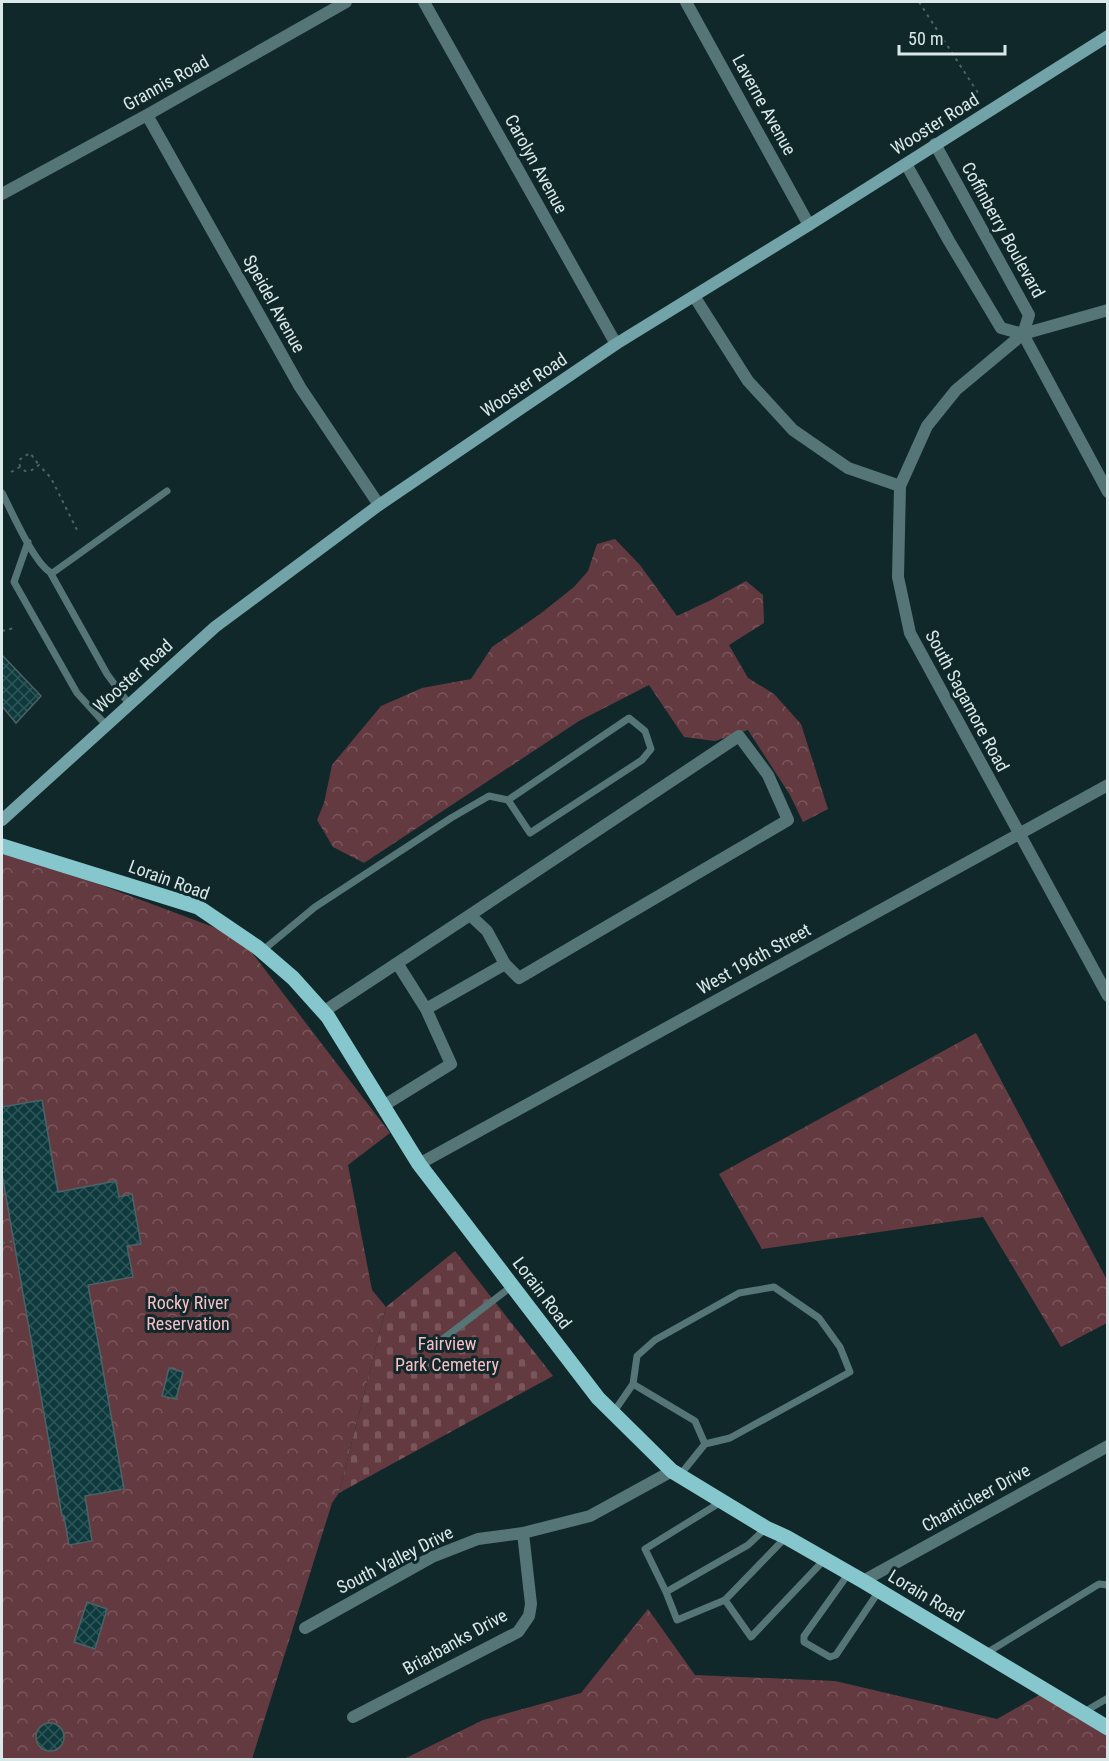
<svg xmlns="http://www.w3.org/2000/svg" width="1109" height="1761" viewBox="0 0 1109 1761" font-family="'Roboto Condensed',sans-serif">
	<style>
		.forest { fill: url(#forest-crowns) }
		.cemetery { fill: url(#cemetery-stones) }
		.building { fill: url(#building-cross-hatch); stroke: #4b6366; stroke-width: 1.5 }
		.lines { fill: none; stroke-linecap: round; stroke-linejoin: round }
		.path { stroke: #4d6264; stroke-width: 2; stroke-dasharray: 3 4.5; stroke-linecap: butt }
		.lane { stroke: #567577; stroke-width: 7 }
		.street { stroke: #567577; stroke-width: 12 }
		.secondary { stroke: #72a3a8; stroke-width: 12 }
		.primary { stroke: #86c7cd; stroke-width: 15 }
		.labels { text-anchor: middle; stroke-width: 6; stroke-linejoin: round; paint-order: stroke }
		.street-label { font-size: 18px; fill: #dae8e9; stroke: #10282a }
		.park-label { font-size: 18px; fill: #f7bfc6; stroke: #10282a }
	</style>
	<defs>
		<pattern id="forest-crowns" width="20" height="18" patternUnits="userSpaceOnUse" patternTransform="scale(1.5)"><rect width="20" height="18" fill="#643a41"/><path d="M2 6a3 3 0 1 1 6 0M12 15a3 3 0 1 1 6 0" fill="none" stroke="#7a565c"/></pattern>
		<pattern id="cemetery-stones" width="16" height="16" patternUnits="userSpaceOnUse" patternTransform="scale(1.5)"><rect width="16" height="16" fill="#643a41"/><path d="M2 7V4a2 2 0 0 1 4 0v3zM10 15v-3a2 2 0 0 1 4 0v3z" fill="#7a565c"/></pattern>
		<pattern id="building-cross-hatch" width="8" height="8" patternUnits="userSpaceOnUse" patternTransform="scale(1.5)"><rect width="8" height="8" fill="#0e3a3e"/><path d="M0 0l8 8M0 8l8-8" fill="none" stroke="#30565a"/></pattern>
	</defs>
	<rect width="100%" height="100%" fill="#10282a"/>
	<path class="forest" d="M615,539L640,565L677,616L711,600L746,581L763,595L764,623L729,645L748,678L774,694L801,724L828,809L803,822L790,795L748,730L715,741L684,737L649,685L579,721L364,863L333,847L317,820L324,803L332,765L381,706L422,688L471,679L492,647L540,614L574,587L588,571L597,544Z
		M2,848L240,937L390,1133L348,1165L372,1290L386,1307L339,1493L332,1503L252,1759H2Z
		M976,1033L1107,1280V1323L1061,1347L983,1217L762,1249L719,1174Z
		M648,1609L695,1675L835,1681L997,1719L1041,1694L1108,1734L1107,1760H402L483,1720L581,1693Z"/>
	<path class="cemetery" d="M455,1251L553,1376L339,1493L386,1307Z"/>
	<path class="building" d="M2,655L41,696L16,723L2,706Z
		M42,1100L58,1192L116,1181L119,1197L132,1194L141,1244L127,1246L133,1277L88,1285L124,1489L85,1496L92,1541L69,1545L64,1516H62L2,1174V1107Z
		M169,1368L183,1372L176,1399L162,1396Z
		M87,1602L107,1609L95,1649L74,1642Z
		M36 1737a14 14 0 1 1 28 0a14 14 0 1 1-28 0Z"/>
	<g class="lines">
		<path class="path" d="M919,2L980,96
			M20,467L19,460L30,453L39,465
			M11,472L20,467L25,471L32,470L39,465L51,478L77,530
			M2,631L14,628
			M2,1243L14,1241"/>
		<path class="lane" d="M2,493C12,512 33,561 50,572L107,674L129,704
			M28,542L14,582L77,693L106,725
			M51,574L167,491
			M262,951L315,907L451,818L489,796L508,800L629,718L645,731L651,749L642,760L530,833L508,800
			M439,1342L512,1286
			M633,1384L695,1421L705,1444
			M613,1413L633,1384L637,1356L655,1340L739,1293L774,1287L819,1318L840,1347L850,1372L730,1438L705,1444L680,1475
			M721,1502L645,1549L666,1592L677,1620L725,1600
			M786,1537L725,1600L751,1637L825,1559
			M849,1573L804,1636V1642L830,1657L836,1655L879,1591
			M666,1592L748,1545L766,1528
			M985,1654L1099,1584L1108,1585
			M1084,1712L1108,1698"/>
		<path class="street" d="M424,2L616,344
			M686,2L809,225
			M147,115L300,387L379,505
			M935,144L1029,315L1023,334
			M906,164L949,241L1001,328L1023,334L1108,492
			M2,194L147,115L346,2
			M694,296L748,381L793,430L848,468L900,486
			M1108,310L1023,334L956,390L927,426L900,486L898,577L910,633L1108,996
			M470,915L739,736L768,775L788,820L519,978L505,964
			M323,1012L470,915L487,931L505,964L426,1009L397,963
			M383,1106L451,1064L426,1009
			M419,1164L1108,785
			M863,1581L1108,1446
			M305,1628L432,1557L478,1539L523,1533L590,1516L672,1471
			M353,1717L518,1632L529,1616L531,1604L523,1533"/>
		<path class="secondary" d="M2,820L215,627L379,505L616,344L809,225L1108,36"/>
		<path class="primary" d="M2,846L198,907L257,947L293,978L328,1017L419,1164L598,1398L672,1471L766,1528L786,1537L863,1581L1108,1728"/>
	</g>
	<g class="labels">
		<g class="street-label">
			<text transform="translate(166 83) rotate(-29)" y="6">Grannis Road</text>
			<text transform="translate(764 105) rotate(61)" y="6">Laverne Avenue</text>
			<text transform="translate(935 124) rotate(-32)" y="6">Wooster Road</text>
			<text transform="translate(536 164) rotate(61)" y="6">Carolyn Avenue</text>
			<text transform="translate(1003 230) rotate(61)" y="6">Coffinberry Boulevard</text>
			<text transform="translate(274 304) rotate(61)" y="6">Speidel Avenue</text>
			<text transform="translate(524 385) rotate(-34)" y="6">Wooster Road</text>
			<text transform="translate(133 676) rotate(-42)" y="6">Wooster Road</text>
			<text transform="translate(967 701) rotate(62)" y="6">South Sagamore Road</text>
			<text transform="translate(169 880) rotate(20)" y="6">Lorain Road</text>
			<text transform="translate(754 959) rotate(-29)" y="6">West 196th Street</text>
			<text transform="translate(542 1293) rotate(53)" y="6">Lorain Road</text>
			<text transform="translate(976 1498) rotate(-29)" y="6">Chanticleer Drive</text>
			<text transform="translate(395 1560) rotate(-27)" y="6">South Valley Drive</text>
			<text transform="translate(926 1596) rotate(31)" y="6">Lorain Road</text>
			<text transform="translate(455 1642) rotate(-29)" y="6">Briarbanks Drive</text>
		</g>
		<g class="park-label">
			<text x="188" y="1309">Rocky River<tspan x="188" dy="21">Reservation</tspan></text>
			<text x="447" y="1350">Fairview<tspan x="447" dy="21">Park Cemetery</tspan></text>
		</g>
	</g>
	<rect width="1109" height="1761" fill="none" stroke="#dae8e9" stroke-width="6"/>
	<path d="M899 45v9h106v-9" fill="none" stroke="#dae8e9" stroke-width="3"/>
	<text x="908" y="45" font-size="18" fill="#dae8e9" stroke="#10282a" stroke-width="4.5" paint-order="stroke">50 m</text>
</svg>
